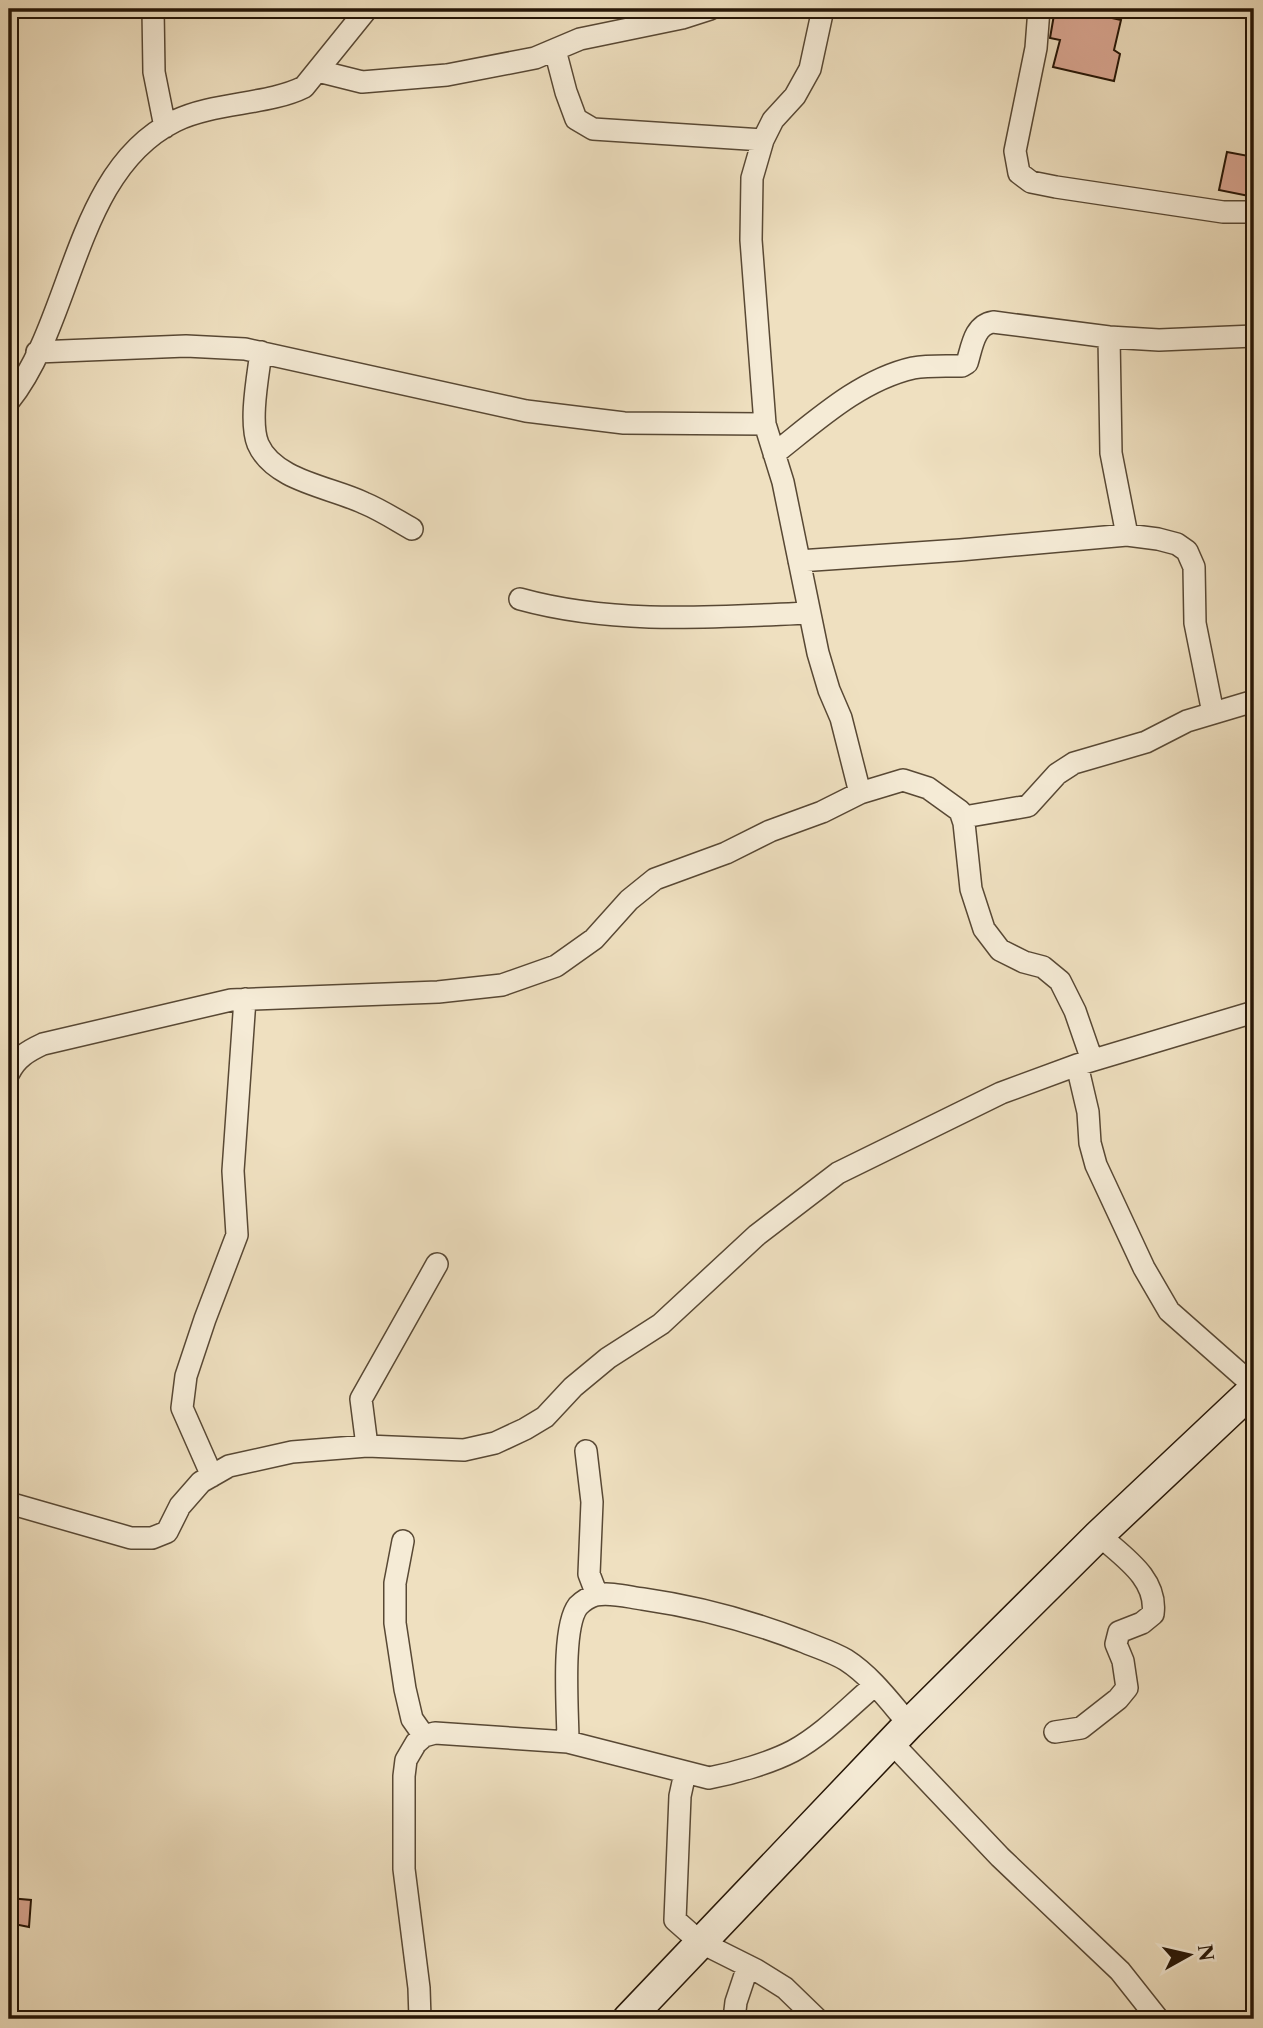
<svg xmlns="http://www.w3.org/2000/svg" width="1263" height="2028" viewBox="0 0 1263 2028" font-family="'Libre Caslon Text',serif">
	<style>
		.building { fill: #dba894; stroke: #251506; stroke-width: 2 }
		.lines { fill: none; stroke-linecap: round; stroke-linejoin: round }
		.street-casing { stroke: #584834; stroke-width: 24 }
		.secondary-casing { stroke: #251506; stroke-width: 33 }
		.street { stroke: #f5ebd6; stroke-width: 21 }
		.secondary { stroke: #f5ebd6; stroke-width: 30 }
	</style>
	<rect width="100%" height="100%" fill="#efe0c0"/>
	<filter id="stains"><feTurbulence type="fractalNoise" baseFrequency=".00286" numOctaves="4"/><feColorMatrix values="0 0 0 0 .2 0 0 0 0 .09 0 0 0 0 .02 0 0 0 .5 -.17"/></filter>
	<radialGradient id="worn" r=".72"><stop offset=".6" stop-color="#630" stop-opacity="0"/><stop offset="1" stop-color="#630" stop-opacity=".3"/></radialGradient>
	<path class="building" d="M1055,9H1072L1121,20L1114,50L1120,54L1114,81L1053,67L1060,40L1050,38Z
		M1227,152L1254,157V197L1219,190Z
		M9,1898L31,1900L29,1927L9,1923Z"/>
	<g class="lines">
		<g class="street-casing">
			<path id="street" d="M153,9L154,72L165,127
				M823,9L810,69L795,96L773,120L763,140L752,178L751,240L765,424L783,482L818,653L829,690L841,718L860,793
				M1039,9L1036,48L1015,151L1019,173L1031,182L1056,187L1223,212H1254
				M555,50L566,92L576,119L593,129L763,140
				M318,71L362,82L447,75L535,58L580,39L682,18L710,9
				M1109,337L1111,453L1127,535
				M37,352L186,346L245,349L526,411L624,423L765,424
				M261,352C258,376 249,422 258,444C274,481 331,487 364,503C381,510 396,520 412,529
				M9,401C74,320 74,171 175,121C214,102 268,105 304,87L367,9
				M774,454C816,421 860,380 913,368C928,365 946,366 962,366L967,363C972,347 974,325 993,322L1109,337L1159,340L1254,336
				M799,561L960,550L1127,535L1158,539L1177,544L1187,551L1194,567L1195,623L1213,713
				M520,599C614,625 714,617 809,613
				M964,817L1028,806L1057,774L1074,763L1146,742L1187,721L1254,701
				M1077,1065L1088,1112L1090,1143L1096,1165L1144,1268L1169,1311L1254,1386
				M9,1073C16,1058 28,1051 43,1044L231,1000L438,992L502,985L556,966L594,939L629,900L655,879L726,853L770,831L822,812L860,793L903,780L928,788L960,811L964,823L971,889L984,929L1000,950L1024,962L1043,967L1060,981L1075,1011L1092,1060
				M367,1446L361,1399L437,1264
				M586,1451L592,1502L589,1574L597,1595
				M212,1476L182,1408L186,1376L205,1319L237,1235L233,1171L245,999
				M9,1503L131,1538H152L167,1532L180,1506L201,1482L229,1466L292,1452L367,1446L464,1450L495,1443L525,1429L545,1417L573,1387L608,1358L661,1324L757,1235L838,1173L1001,1093L1077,1065L1254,1012
				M403,1541L395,1583V1623L405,1689L412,1719L424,1736
				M1055,1732L1081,1728L1118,1699L1127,1688L1123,1661L1116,1644L1119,1632L1142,1623L1153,1614C1158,1578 1122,1556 1099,1535
				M568,1742C568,1713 561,1628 578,1606C583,1601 589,1597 596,1595C611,1592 628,1597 643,1599C699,1607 750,1621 802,1641C816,1647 833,1652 846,1660C871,1676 890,1702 909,1724
				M892,1743L1000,1857L1120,1971L1158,2019
				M685,1773L680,1796L675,1920L700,1942L756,1970L785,1988L817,2019
				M420,2019L419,1988L404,1869V1776L406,1760L416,1743L424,1736L435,1733L568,1742L709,1778C735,1773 770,1763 793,1751C824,1734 849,1707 875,1685
				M734,2019L736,2002L748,1966"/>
		</g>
		<g class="secondary-casing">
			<path id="secondary" d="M628,2019L909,1724L1099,1535L1254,1389"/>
		</g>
		<use href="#street" class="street"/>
		<use href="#secondary" class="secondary"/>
	</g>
	<rect width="1263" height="2028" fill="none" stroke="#efe0c0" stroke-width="35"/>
	<rect x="10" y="10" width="1242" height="2007" fill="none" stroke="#251506" stroke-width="3.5"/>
	<rect x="18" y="18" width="1228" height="1993" fill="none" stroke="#251506" stroke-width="2"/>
	<g transform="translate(1189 1955) rotate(82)" stroke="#f5ebd6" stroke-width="5" paint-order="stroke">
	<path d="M0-5L12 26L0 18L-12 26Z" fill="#251506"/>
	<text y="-10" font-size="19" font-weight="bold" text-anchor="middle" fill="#251506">N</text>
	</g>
	<rect width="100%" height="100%" filter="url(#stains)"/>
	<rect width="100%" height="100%" fill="url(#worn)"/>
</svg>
